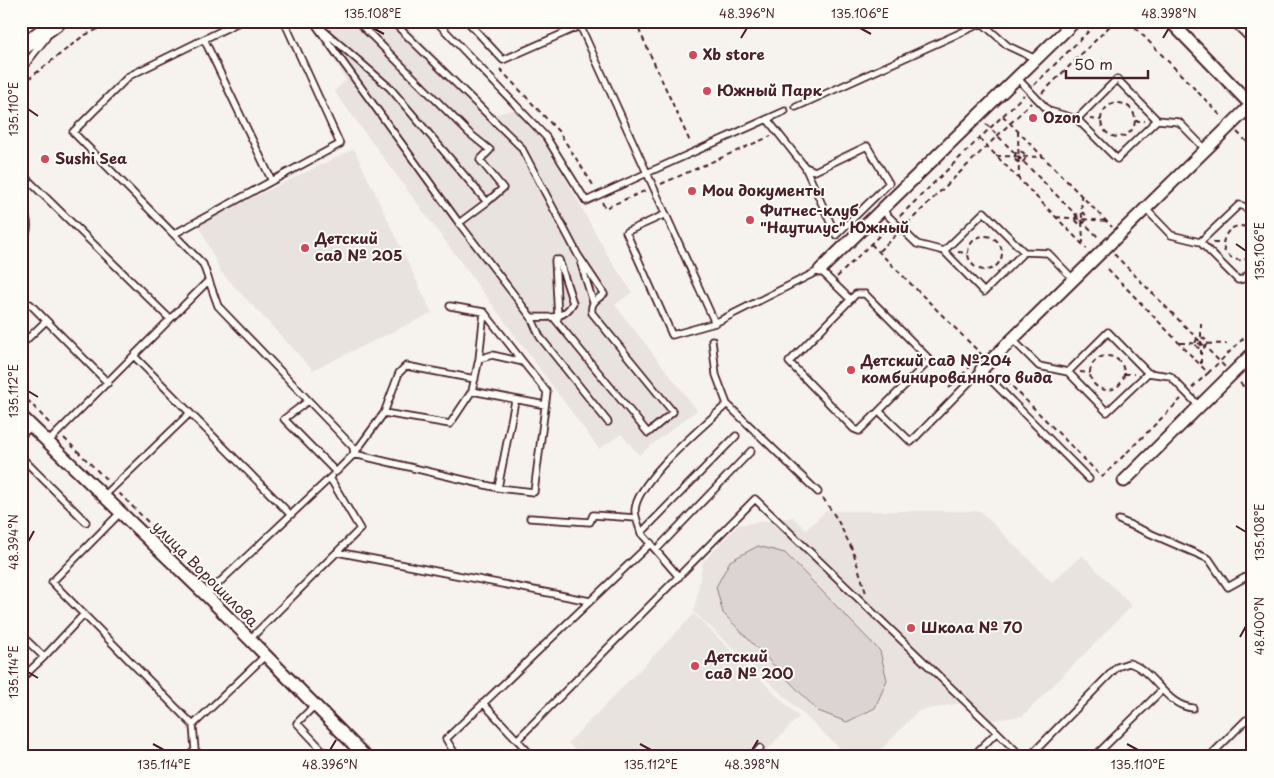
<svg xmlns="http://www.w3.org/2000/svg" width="1274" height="778" viewBox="0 0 1274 778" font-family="'Playpen Sans',sans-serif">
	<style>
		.built { fill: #e9e3e0 }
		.green { fill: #dcd4d2; stroke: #937a7e }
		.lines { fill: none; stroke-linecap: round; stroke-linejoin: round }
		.lane-casing { stroke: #4a1f2b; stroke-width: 9 }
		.street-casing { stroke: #4a1f2b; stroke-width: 15 }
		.secondary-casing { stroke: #4a1f2b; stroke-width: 20 }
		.path { stroke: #4a1f2b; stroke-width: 2; stroke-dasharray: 5 4; stroke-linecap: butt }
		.lane { stroke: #fdfcf7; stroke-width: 5.5 }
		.street { stroke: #fdfcf7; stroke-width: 11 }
		.secondary { stroke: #fdfcf7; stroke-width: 16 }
		.ticks { fill: none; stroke: #4a1f2b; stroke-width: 2 }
		.poi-dot { fill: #d1495b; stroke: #fdfcf7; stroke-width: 2 }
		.labels { text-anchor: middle; stroke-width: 4; stroke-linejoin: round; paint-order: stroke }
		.poi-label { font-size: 15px; font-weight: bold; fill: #4a1f2b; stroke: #fdfcf7; text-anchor: start }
		.street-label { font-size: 15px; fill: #4a1f2b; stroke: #fdfcf7 }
		.neatline { fill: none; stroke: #4a1f2b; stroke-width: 2 }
		.ticks-label { font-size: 12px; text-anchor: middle; fill: #4a1f2b }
	</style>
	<rect width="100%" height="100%" fill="#f6f3ef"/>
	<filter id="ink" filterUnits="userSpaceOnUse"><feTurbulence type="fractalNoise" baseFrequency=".02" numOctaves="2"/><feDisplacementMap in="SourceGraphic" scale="10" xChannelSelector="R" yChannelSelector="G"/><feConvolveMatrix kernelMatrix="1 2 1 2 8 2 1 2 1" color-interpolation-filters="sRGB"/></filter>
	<g filter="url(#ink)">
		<path class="built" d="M311,21H402L493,115L515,109L543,138L610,259L632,292L615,305L697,410L639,455L621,434L599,449L334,91L346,80Z
			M354,149L432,313L313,370L221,272L198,224Z
			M826,511H980L1052,582L1082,555L1132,606L1023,716L985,721L962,703L918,711L874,757H849L694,612L703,562L738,525L793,517L806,530Z
			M694,614L799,717L760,757H582L568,743Z"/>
		<path class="green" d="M758,546L785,553L880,651L887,680L875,708L847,722L818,711L723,613L716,587L730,561Z"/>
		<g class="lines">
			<g class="lane-casing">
				<path id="lane" d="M241,21L129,76L73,132L203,264L218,306L353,447L354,454
					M313,21L459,223L531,317L540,337L608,422
					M357,21L469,133L490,150L480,160L503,188L487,202
					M392,21L521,147L578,255L604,294C596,300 590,303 592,313L673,412L648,433L554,318
					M436,21L546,137L586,201L647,173L715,323
					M467,21L503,60L580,26
					M578,21L647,173L785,111
					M1232,21L1253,42
					M323,30L390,88L487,202L459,223
					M204,39L272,181
					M21,70L46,38
					M1017,78L1049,111L1077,119
					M796,107L982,23L1008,46L1036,59
					M767,119L805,167L815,171L867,146L889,183L836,235L805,167
					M1157,120L1117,159L1077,119L1117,79L1157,120L1179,122L1206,150
					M21,173L170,319
					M21,208C30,219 29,233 21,244
					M1146,209L1171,235L1200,242
					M882,210L917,244L944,251
					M666,214L626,232L672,335L715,323L820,270L850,299
					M1253,215L1243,206L1239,205L1200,242L1238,280L1243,279L1253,270
					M174,234L340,144L284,21
					M1024,252L984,292L944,251L984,212L1024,252L1048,253L1074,280
					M581,264L593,302
					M856,294H865L930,360L859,431L854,429L789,362Z
					M30,304L108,383
					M531,317C549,317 563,321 573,303L559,260
					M558,318L555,260H559
					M712,340L716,375L727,404L818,492
					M1013,340L1039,366L1068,372
					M21,345L46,321
					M134,356L190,413
					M479,359L484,312
					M1148,373L1107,412L1068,372L1108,332L1148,373L1170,376L1199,406
					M472,391L545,405
					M308,401L284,419L336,472L354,454L498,488L534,492L547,392L523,362
					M880,412L911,442L981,370L1089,479
					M384,413L399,373L406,366L475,379
					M21,436L31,426
					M48,442L209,280
					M354,454L384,413L450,424L472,391L479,359L492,355L523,362L484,312L450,306
					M21,457L86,522
					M498,488L515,401
					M104,496L190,413L290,514
					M121,512L52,582L193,725L195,750L202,757
					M530,518L590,522L593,515L636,518
					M1119,520L1209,559L1228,587L1253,573
					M641,533C639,526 635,517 635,510C637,480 705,425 727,404
					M657,549L751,451
					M337,552L590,601
					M679,577L641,533L736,436
					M206,595L332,476
					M21,635L44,657L84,614
					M250,639L360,529L330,478
					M21,679L44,657
					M483,703L533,757
					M315,705L297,723L329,757
					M193,725L266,655
					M997,732L1019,754L1031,755L1117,667L1129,663C1154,670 1165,706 1193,708
					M517,740L755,499L997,732L972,757
					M188,757L195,750
					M457,757L446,739L651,543
					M752,757L760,748
					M1094,757L1162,690
					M1209,757L1246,720"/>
			</g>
			<g class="street-casing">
				<path id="street" d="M1170,21L1253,107
					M820,270L1075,21
					M981,370L1251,105
					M21,416L206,595L366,757
					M1124,481L1253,353"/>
			</g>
			<g class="secondary-casing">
				<path id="secondary" d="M21,48L58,21"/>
			</g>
			<path class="path" d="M635,21L691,144
				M1129,21L1223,118
				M500,69L559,132L595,188
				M21,85L83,36L116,21
				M1034,85L1099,21
				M1042,93L1115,21
				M1101 120a17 17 0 1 1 34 0a17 17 0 1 1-34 0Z
				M1003,116L1112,227
				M1090,119L1101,120
				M1135,121H1145
				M986,124L1099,238
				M1018,131L1019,179
				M1237,132L1253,148
				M979,138L1087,249
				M1014.5 157a5.5 5.5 0 1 1 11 0a5.5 5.5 0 1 1-11 0Z
				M996,156L1043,157
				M661,184L771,136
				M1081,195L1083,243
				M602,202L605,208L647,190
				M1075.5 218a5.5 5.5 0 1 1 11 0a5.5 5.5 0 1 1-11 0Z
				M900,216L1024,95
				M1056,217L1106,221
				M907,224L1031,103
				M1253,232C1231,211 1209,251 1235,259C1242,262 1247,259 1253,255
				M968 253a17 17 0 1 1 34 0a17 17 0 1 1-34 0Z
				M1213,243H1223
				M871,244L982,355
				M879,251L897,234
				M958,252L968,253
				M1114,254L1225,367
				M1108,269L1208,373L1253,329
				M837,277L887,228
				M1195.5 343a5.5 5.5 0 1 1 11 0a5.5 5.5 0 1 1-11 0Z
				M1180,343L1227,344
				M1090 373a17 17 0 1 1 34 0a17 17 0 1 1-34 0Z
				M1201,364V319
				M1080,372L1090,373
				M1000,374L1102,477L1181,399
				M1124,374H1134
				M1240,383L1253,395
				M949,388L970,367
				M1192,388L1208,373
				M21,393L52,426
				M1253,393L1250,396L1253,402
				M1253,414L1248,419L1253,423
				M64,438L107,480
				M119,493L165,539
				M823,498L837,519L853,551L866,593"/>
			<use href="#lane" class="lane"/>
			<use href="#street" class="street"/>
			<use href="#secondary" class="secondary"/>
		</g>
	</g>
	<path class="ticks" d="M373,28L384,34M860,28L871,34M741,38L747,28M1163,38L1169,28M28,109L38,116M1236,244L1246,251M28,391L38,397M1236,526L1246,532M28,542L34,531M1240,637L1246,626M28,672L38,678M153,744L164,750M640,744L651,750M1127,744L1138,750M330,750L336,740M752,750L758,740"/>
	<g class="poi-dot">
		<circle cx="693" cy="55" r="5"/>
		<circle cx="707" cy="91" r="5"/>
		<circle cx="1033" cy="118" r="5"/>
		<circle cx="45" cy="159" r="5"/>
		<circle cx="692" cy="191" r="5"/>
		<circle cx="750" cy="220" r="5"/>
		<circle cx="305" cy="248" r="5"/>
		<circle cx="851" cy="370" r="5"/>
		<circle cx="911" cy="628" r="5"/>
		<circle cx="695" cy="666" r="5"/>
	</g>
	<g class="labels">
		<g class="poi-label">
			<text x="703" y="60">Xb store</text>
			<text x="717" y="96">Южный Парк</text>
			<text x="1043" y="123">Ozon</text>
			<text x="55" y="164">Sushi Sea</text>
			<text x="702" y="196">Мои документы</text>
			<text x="760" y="216">Фитнес-клуб<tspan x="760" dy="17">"Наутилус" Южный</tspan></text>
			<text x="315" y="244">Детский<tspan x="315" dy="17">сад № 205</tspan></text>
			<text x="861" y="366">Детский сад №204<tspan x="861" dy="17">комбинированного вида</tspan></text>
			<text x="921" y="633">Школа № 70</text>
			<text x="705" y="662">Детский<tspan x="705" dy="17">сад № 200</tspan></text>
		</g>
		<g class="street-label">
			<text transform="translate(205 574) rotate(45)" y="5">улица Ворошилова</text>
		</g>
	</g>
	<rect width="1274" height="778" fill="none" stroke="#fdfcf7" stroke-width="55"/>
	<path d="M1066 70v8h82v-8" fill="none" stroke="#4a1f2b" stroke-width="2.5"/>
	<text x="1074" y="70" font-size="15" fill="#4a1f2b" stroke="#fdfcf7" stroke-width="4" paint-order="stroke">50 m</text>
	<rect x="28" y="28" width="1218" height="722" class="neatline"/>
	<g class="ticks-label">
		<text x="373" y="18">135.108°E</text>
		<text x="747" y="18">48.396°N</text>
		<text x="860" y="18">135.106°E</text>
		<text x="1169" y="18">48.398°N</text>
		<text transform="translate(14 109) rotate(-90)" y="4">135.110°E</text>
		<text transform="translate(1260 251) rotate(-90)" y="4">135.106°E</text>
		<text transform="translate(14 391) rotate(-90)" y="4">135.112°E</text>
		<text transform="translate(1260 532) rotate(-90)" y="4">135.108°E</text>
		<text transform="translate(14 542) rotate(-90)" y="4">48.394°N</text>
		<text transform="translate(1260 626) rotate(-90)" y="4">48.400°N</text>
		<text transform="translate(14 672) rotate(-90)" y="4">135.114°E</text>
		<text x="164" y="769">135.114°E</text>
		<text x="330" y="769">48.396°N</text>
		<text x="651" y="769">135.112°E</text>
		<text x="752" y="769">48.398°N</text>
		<text x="1138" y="769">135.110°E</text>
	</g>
</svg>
